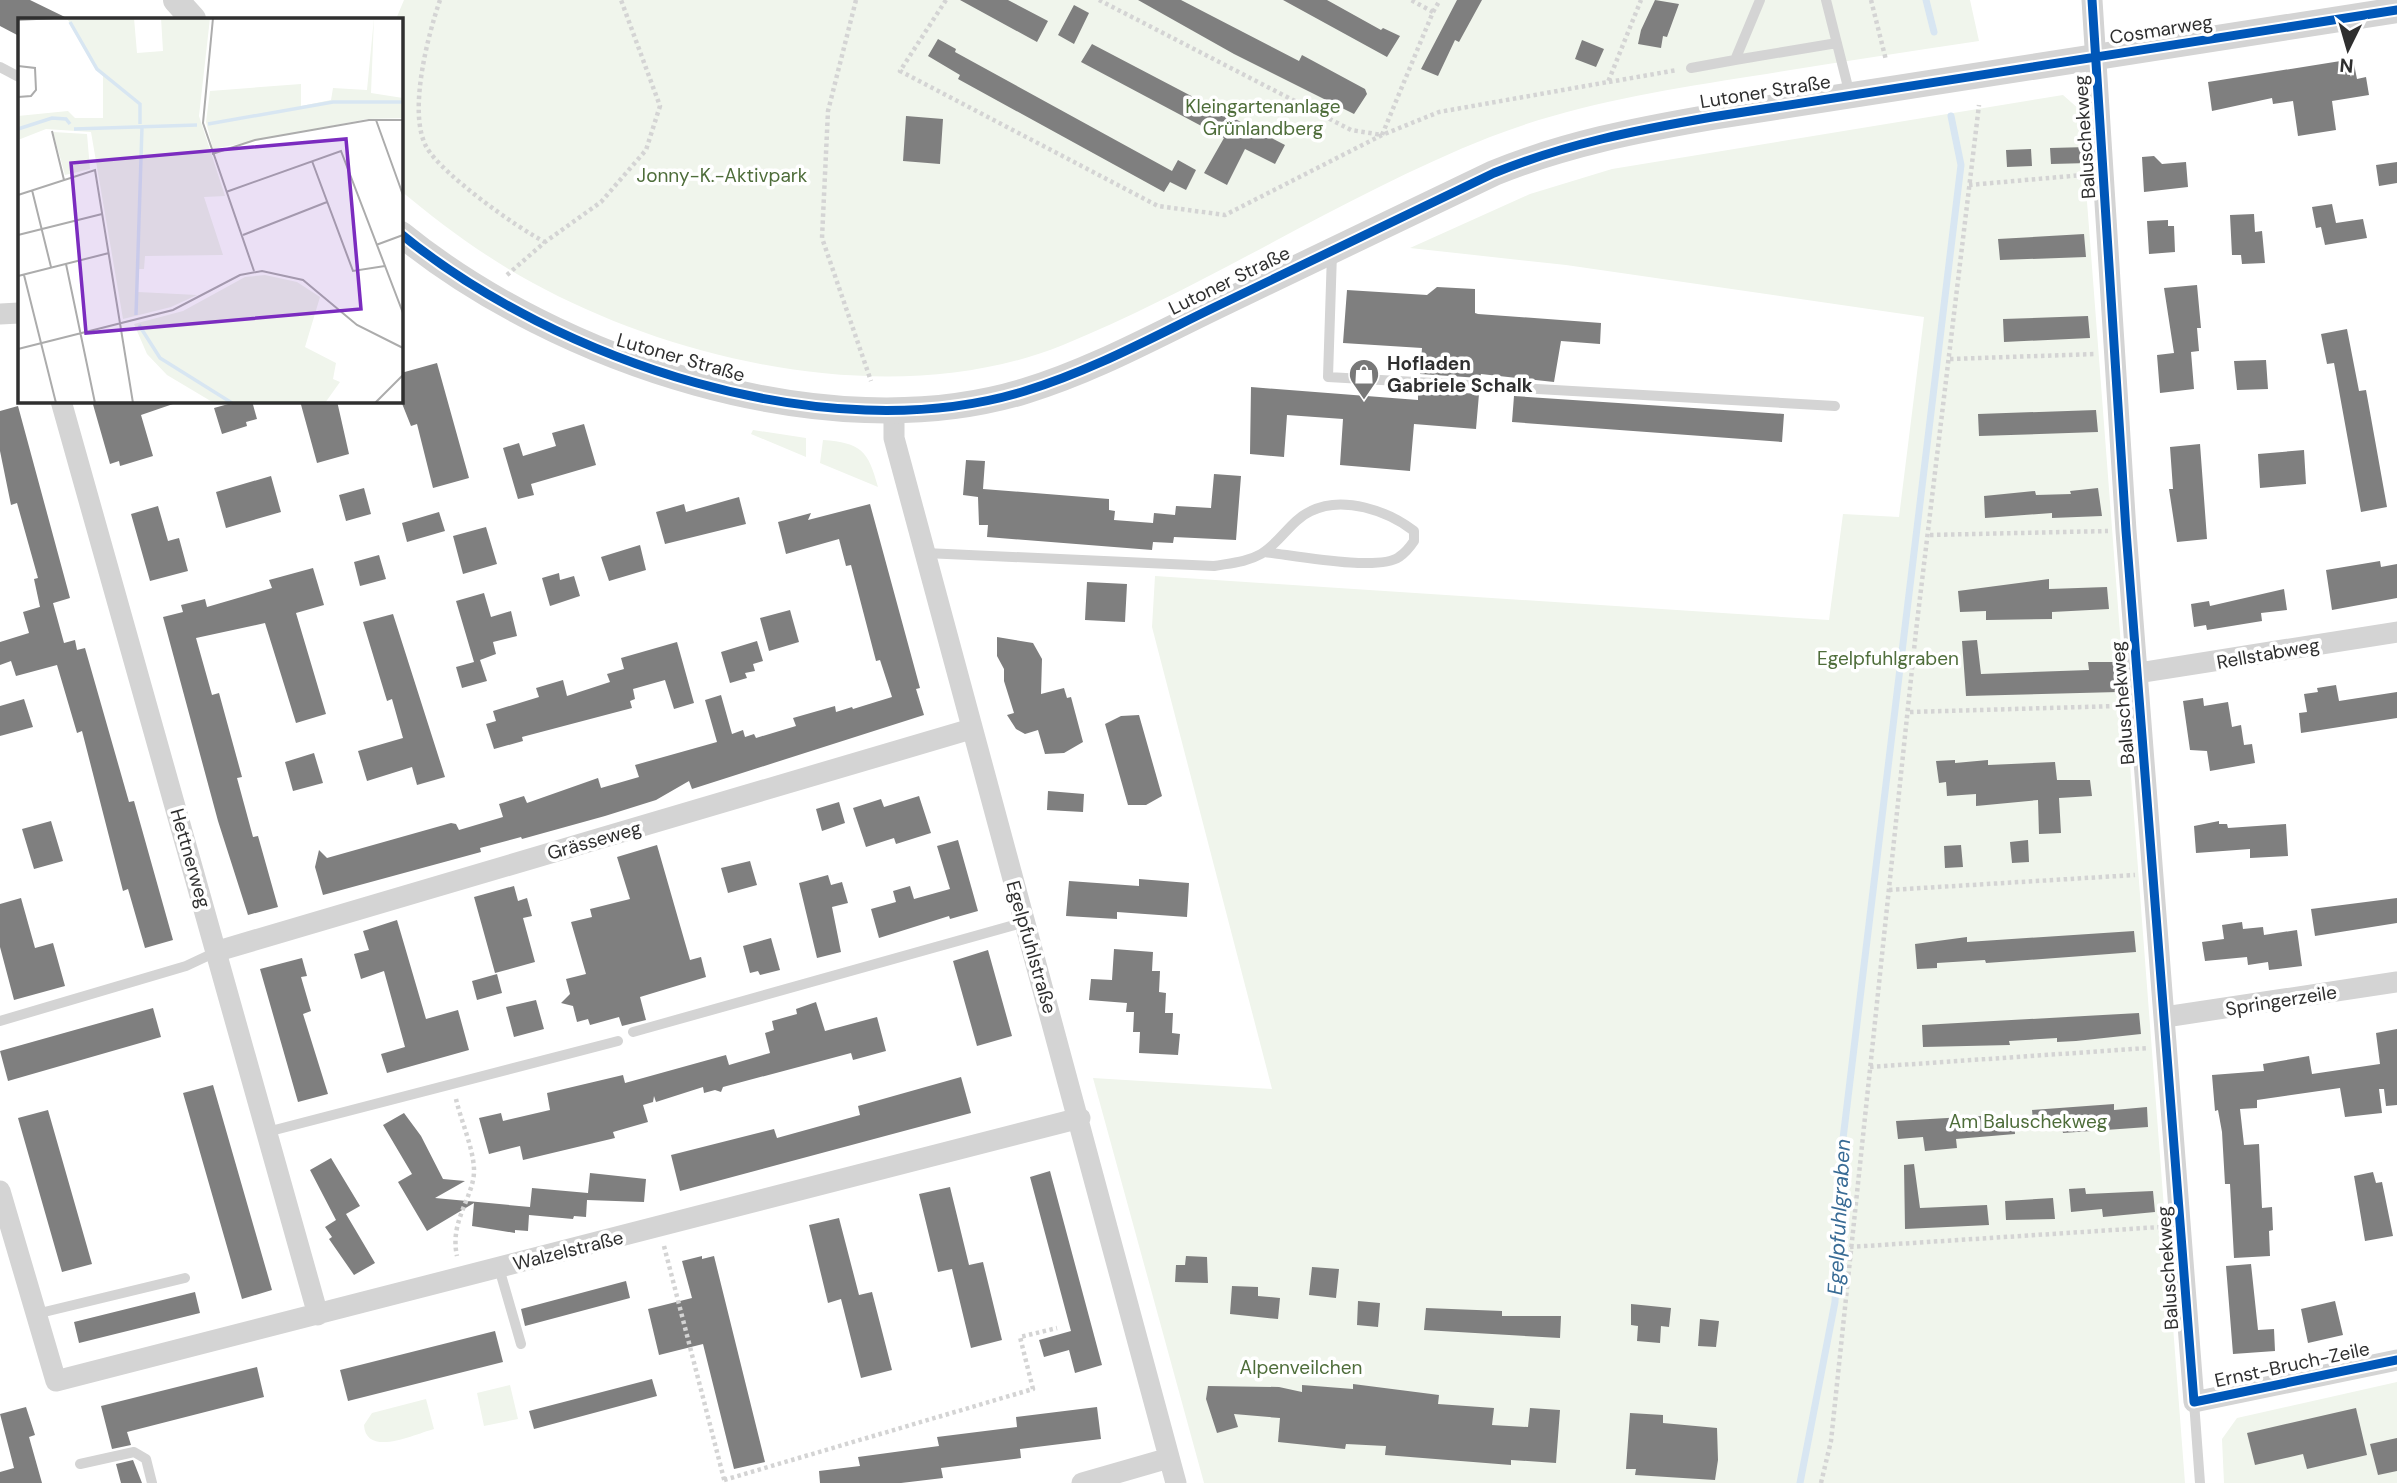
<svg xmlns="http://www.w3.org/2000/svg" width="2397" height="1483" viewBox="0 0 2397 1483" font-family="'DM Sans',sans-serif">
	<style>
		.green { fill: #f0f5ec }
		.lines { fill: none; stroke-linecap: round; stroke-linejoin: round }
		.stream { stroke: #d8e6f2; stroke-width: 7 }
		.building { fill: #7f7f7f }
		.path { stroke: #d4d4d4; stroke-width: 4.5; stroke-dasharray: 3.5 3.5; stroke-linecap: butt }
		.service { stroke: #d4d4d4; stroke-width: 10 }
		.minor { stroke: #d4d4d4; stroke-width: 21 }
		.tertiary { stroke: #d4d4d4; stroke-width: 26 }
		.cycleway-casing { stroke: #fff; stroke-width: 13 }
		.cycleway { stroke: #0057b8; stroke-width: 9 }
		.labels { text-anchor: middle; stroke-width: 7; stroke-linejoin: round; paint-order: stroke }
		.street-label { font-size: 19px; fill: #2f2f2f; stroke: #fff }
		.park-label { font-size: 19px; fill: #4e6d3a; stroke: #fff }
		.poi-label { font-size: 19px; font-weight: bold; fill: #2f2f2f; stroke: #fff; text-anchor: start }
		.water-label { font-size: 21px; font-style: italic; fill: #386b95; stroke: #fff }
		.inset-river { fill: none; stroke: #d8e6f2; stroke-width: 3.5 }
		.inset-road { fill: none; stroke: #acacac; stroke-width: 2 }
		.view { fill: #7b2cbf; fill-opacity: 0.15; stroke: #7b2cbf; stroke-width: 3.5 }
		.inset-edge { fill: none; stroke: #2f2f2f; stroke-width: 3.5 }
	</style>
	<rect width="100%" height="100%" fill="#fff"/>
	<path class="green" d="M404,0H1970L1979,41C1904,52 1828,64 1753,76C1664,90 1575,104 1490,137C1343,195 1210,285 1063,345C900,411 683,365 533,283C485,257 442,225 401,191V19H396Z
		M2063,95L2080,110L2185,1483H1204L1093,1078L1272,1089L1152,627L1155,576L1829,620L1843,514L1899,517L1924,317L1566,265L1410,248L1530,194L1612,169Z
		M753,430L806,438V457L751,434Z
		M823,440C861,443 868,450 878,487L820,463Z
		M2397,1382V1483H2224L2222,1439L2237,1418Z
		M510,1385L518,1419L484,1426L477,1393Z
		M426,1399L434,1429C415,1434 366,1458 364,1425L372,1413Z"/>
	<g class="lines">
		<path class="stream" d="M1926,0L1934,32
			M1800,1483L1835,1302L1842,1147L1961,165L1951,116"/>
	</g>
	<path class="building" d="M0,0H30L69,19H19V36L0,26Z
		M960,0H1008L1048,21L1037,42Z
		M1138,0H1181L1299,61L1302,55L1365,89L1367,94L1354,114L1234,54Z
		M1283,0H1327L1381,30L1383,28L1400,36L1387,57Z
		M1457,0H1482L1459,42L1455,40L1438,76L1421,69Z
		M1655,0L1679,4L1667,37L1663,36L1661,48L1638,44L1641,30Z
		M1074,5L1089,13L1074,44L1058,35Z
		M938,39L956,49L955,52L1172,171L1178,160L1196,170L1186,190L1170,182L1164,192L958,79L960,75L928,56Z
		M1582,40L1604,49L1596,67L1575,59Z
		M1092,44L1285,145L1275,164L1245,149L1227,185L1204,173L1224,138L1081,62Z
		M2353,59L2357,79L2366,77L2369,95L2332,101L2336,130L2298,136L2293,101L2273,104L2272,98L2212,111L2208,82Z
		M906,116L943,119L940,164L903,161Z
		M2088,147L2089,163L2051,164L2050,148Z
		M2031,149L2032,166L2007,167L2006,150Z
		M2154,156L2162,164L2186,162L2188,187L2144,192L2142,157Z
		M2397,162V183L2379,186L2376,165Z
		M2332,204L2336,223L2363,219L2367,238L2325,245L2321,227L2316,228L2312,207Z
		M2254,214L2255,232L2262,231L2265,263L2242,264L2241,255H2232L2230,215Z
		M2168,220V226H2174L2175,252L2149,254L2147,221Z
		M2084,234L2086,257L2000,260L1998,239Z
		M2197,285L2201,328H2197L2199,351L2191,352L2194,389L2160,393L2157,355L2174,353L2164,288Z
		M1437,287L1475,289V313L1478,314L1601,323L1600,344L1561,341L1554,382L1481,374L1480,378L1420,374L1422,348L1343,343L1347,290L1427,295Z
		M2088,316L2090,338L2004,342L2003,319Z
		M2347,329L2359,391L2366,390L2387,507L2361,512L2334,363L2327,364L2321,334Z
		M2266,360L2268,389L2237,390L2234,361Z
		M437,363L469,478L433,488L417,424L411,426L401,401V373Z
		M1251,387L1418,400V390L1479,394L1476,429L1414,424L1410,471L1340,465L1343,419L1287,415L1284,457L1250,454Z
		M1514,396L1784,414L1782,442L1512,422Z
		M92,401H172L173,404L141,415L153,456L120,466L119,461L110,464Z
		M239,401H252L257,419L246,422L247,426L222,434L214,408Z
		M300,401H337L349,454L317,463Z
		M18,406L70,598L40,607L34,579L38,578L17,503L11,505L0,451V411Z
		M2096,410L2098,432L1979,436L1978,414Z
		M584,424L596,465L531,484L534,495L518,499L503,448L519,443L523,456L556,446L552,433Z
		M2200,444L2207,539L2177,542L2169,489H2173L2170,447Z
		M2304,450L2306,484L2260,488L2258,454Z
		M966,460L985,461L983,489L1109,499V510L1115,511L1114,520L1153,523L1154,513L1175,515L1176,506L1211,508L1214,474L1241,476L1236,540L1174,537L1173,543L1153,542L1152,550L987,537L988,525H979L978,497L963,495Z
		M271,476L281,512L226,528L216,492Z
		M364,488L371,514L346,521L339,495Z
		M2098,488L2102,516L2052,518V513L1985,518L1984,496L2035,491L2036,495L2071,494L2070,491Z
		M739,497L746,524L665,544L656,512L684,504L686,512Z
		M870,504L920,688L916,689L924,715L692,789L689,781L656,800L605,816L522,839L521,837L480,848L481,852L323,895L315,867L319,850L327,858L451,823L456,824L459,830L503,817L499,804L524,796L527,803L598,778L601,788L639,777L635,765L717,742L705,700L721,695L732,734L743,730L745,737L754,734L756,738L796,726L793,718L835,706L836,712L852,707L853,709L892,697L880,660L876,661L851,565L846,566L839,539L786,554L778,522L811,513L808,520Z
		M158,506L168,541L179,538L188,571L150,581L131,514Z
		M439,512L445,531L407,542L402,523Z
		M486,527L497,564L463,574L453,536Z
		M640,545L646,570L609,581L601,557Z
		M379,555L386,579L360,586L354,562Z
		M2380,561L2381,567L2397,564V598L2332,610L2326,570Z
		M313,568L324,605L296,613L326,714L296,723L265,623L196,638L212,695L219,693L242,777L237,778L253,837L258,836L278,907L248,915L218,821L163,617L183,612L181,605L205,599L207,607L272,588L269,580Z
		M559,573L560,580L574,576L580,596L550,606L542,578Z
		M2049,579V589L2107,587L2109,609L2052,612V619L1986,620V611L1960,612L1958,591Z
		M1087,582L1127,584L1125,622L1085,620Z
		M2284,589L2287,610L2261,613L2262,621L2207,630L2206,625L2194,627L2191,604L2209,601L2210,606Z
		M484,593L491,617L511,611L517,636L493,642L496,654L480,660L487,681L462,688L456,667L474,662L456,601Z
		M53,603L64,643L75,640L77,650L85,648L129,802L134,801L173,940L145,948L128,889L123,891L82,731L77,733L57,665L16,676L11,661L0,665V642L29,633L23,612Z
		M790,610L799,642L769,651L760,618Z
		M393,614L445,777L417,785L412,767L367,781L358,751L403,738L392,699L387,701L363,622Z
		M997,637L1033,643L1042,659L1041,694L1064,688L1067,698L1071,697L1083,742L1064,753L1045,754L1038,730L1025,734L1016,729L1007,715L1014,713L1004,681V669L997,656Z
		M1977,640L1981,674L2089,670L2088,662H2114L2118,692L1966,696L1962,641Z
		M757,641L763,661L753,664L755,671L745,673L747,678L730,683L721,652Z
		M677,642L694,703L674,709L665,680L633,689L635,699L630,701L632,708L522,737L523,741L494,749L486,724L496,721L493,711L539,697L536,688L563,680L567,696L610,682L607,674L624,669L621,658Z
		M2336,685L2339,701L2397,692V718L2301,733L2299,713L2307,712L2304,694L2318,692L2317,688Z
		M2203,698L2204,706L2228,702L2232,727L2241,725L2244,745L2252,744L2255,763L2210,771L2207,751L2190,750L2183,701Z
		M24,699L33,727L0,736V706Z
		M1139,715L1162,796L1146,805H1128L1105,724L1121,716Z
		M314,753L323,783L293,791L285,762Z
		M1955,760V763L1988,760V765L2055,762L2057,780H2090L2092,796L2059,798L2061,833L2039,834L2038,800L1976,806V794L1947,796L1946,782L1939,783L1936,761Z
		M1048,791L1084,794L1083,812L1047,810Z
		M919,796L931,833L896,844L894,838L866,847L853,808L881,799L884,807Z
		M839,802L845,823L822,831L816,809Z
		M51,821L63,861L34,869L22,829Z
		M2219,821V824H2227L2228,828L2286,824L2288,856L2250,858V849L2196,853L2194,826Z
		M958,840L978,911L950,919L949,916L879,938L871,909L896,902L893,891L910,886L914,899L950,889L937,846Z
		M2028,840L2029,862L2012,863L2010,842Z
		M657,845L690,960L701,957L706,977L640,997L646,1020L622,1026L619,1017L590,1025L588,1019L577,1022L573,1006L561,1003L570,994L566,979L586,974L571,922L592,917L590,909L630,899L617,857Z
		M1961,845L1963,867L1945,868L1944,846Z
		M750,861L757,885L728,893L721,868Z
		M828,875L831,885L842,882L848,903L832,907L841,952L817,958L799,883Z
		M1139,879L1189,883L1187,917L1117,912V919L1066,916L1069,881L1139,886Z
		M514,886L518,901L527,898L532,916L523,918L535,962L495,973L474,897Z
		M21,898L35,948L53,943L65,986L14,1000L0,947V904Z
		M2397,898V923L2315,936L2311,909Z
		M397,920L426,1019L458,1010L469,1050L387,1073L381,1054L405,1047L384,971L361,979L354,954L369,950L363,931Z
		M2242,922L2243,929L2263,927L2264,935L2297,930L2302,966L2269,970L2268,962L2248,965L2247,957L2205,961L2202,942L2224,939L2222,925Z
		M2134,931L2136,952L1986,963L1985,960L1937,963V968L1917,969L1915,944L1967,937V942Z
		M771,938L780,970L760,975L758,971L750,973L743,946Z
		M1114,949L1153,952L1152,971H1160L1159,992L1166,993L1165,1013H1173L1172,1033L1180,1034L1178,1055L1139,1053L1140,1032H1133L1134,1012H1126L1127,1003L1089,1000L1091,979L1112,980Z
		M988,950L1012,1036L977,1046L953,961Z
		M302,958L307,976L301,977L311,1011L303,1014L328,1094L298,1102L260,969Z
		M497,974L502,993L477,1000L472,981Z
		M536,1000L544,1029L514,1037L506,1007Z
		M816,1002L825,1031L877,1017L886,1051L853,1060L851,1053L723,1087L721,1092L715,1090L704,1093L703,1087L656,1102L654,1096L653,1102L643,1105L648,1122L613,1132L615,1138L523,1160L520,1146L489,1154L479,1118L501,1113L503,1121L550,1110L547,1093L623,1075L625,1083L726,1055L729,1065L770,1053L765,1033L774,1030L772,1021L797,1014L796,1009Z
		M153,1008L161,1037L8,1081L0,1051Z
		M2139,1013L2141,1034L2076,1041L2057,1042V1038L2009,1041L2010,1045L1923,1047L1922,1025Z
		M2397,1029V1105L2386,1106L2384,1089H2379L2382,1113L2345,1117L2340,1088L2257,1100V1108L2240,1109L2244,1145L2259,1144L2262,1208L2272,1207L2273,1230L2269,1231L2270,1256L2234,1258L2230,1184H2225L2222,1132L2218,1110L2215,1111L2212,1075L2264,1071L2263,1064L2309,1056L2312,1074L2380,1064L2376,1033Z
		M961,1077L971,1113L680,1191L671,1155L774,1129L777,1138L860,1115L858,1106Z
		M213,1085L272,1290L242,1299L183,1093Z
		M2114,1104V1110L2147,1107L2148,1127L2063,1133L2062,1128L2034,1130L2032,1110Z
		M48,1110L92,1264L62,1272L18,1118Z
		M404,1113L421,1136L443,1179L465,1181L435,1198L530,1207L532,1188L588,1193L590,1173L646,1179L644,1202L587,1200L586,1217L574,1216L573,1219L529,1215L528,1231L515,1230V1233L472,1226L474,1203L427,1231L398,1182L412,1174L383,1125Z
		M1981,1116V1120L2014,1117L2015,1134L1956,1139L1957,1148L1925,1151L1923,1137L1898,1139L1896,1121Z
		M331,1158L360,1206L346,1214L375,1263L354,1275L329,1239L332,1237L325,1227L336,1220L310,1170Z
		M1914,1164L1920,1208L1987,1205L1989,1225L1905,1229L1904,1165Z
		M1050,1171L1102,1365L1075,1373L1069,1350L1044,1357L1039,1340L1071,1331L1030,1177Z
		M2373,1172L2376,1183L2382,1182L2393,1236L2365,1241L2354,1176Z
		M950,1187L969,1265L983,1262L1002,1340L971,1348L952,1269L938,1272L919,1194Z
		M2085,1188L2086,1194L2153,1191L2155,1212L2103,1217L2102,1209L2071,1212L2069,1189Z
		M2053,1198L2055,1219L2006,1220L2005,1201Z
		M839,1218L859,1295L872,1292L892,1370L861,1378L841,1299L828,1303L809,1225Z
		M702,1256V1259L714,1256L765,1462L734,1469L703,1344L659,1355L648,1309L692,1298L682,1261Z
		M1186,1256L1207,1257L1208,1283L1175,1282L1176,1265H1185Z
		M2251,1264L2258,1330L2274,1329L2275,1351L2233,1354L2226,1266Z
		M1312,1267L1339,1269L1336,1298L1309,1295Z
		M626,1281L630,1298L525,1326L521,1309Z
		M1232,1286L1258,1287V1296L1280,1298L1278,1319L1230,1314Z
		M195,1292L200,1313L79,1343L74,1322Z
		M1358,1301L1380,1303L1378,1327L1357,1325Z
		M2335,1301L2343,1335L2308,1343L2301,1309Z
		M1631,1304L1671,1308L1669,1327L1661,1326L1660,1343L1637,1341L1638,1326L1631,1325Z
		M1426,1308L1502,1311V1316H1561L1560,1338L1424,1330Z
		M1700,1319L1719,1321L1716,1347L1698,1346Z
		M495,1331L503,1362L348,1401L340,1370Z
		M257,1367L264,1397L127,1432L131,1445L112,1449L101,1406Z
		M652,1379L657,1396L534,1429L529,1411Z
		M1353,1384L1439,1395L1438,1404L1494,1408L1492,1425L1528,1427L1530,1408L1560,1410L1556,1463L1511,1460V1465L1385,1455L1386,1446L1346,1444L1345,1449L1278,1442L1280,1418L1234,1414L1238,1427L1217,1433L1206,1399L1208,1386L1279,1387L1302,1392V1385L1353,1389Z
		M26,1407L35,1435L29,1437L42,1483H0V1472L14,1468L0,1414Z
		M1097,1407L1101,1439L1020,1449L1021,1458L941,1468L943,1478L901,1483H820L819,1471L860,1466L858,1457L939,1446L937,1437L1017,1427L1016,1417Z
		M2356,1408L2367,1455L2307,1469L2303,1454L2255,1465L2247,1433Z
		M1630,1413L1663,1415V1423L1717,1428L1718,1460L1715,1480L1635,1475L1636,1469H1626Z
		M2397,1438V1471L2378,1475L2370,1444Z
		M133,1460L142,1483H121L116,1464Z"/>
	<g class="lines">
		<path class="path" d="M440,0C428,35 407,114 427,148C442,174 517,228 545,242
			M856,0L828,111L822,238L871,381
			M946,0L900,71L1158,206L1225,215L1382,135L1439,112L1608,82L1641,0
			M1099,0L1351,130L1382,135L1433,12L1411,0
			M1871,0L1886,60
			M1433,12L1440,0
			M1609,82L1677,70
			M1969,185L2083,175
			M507,275L545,242L601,202L646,150L660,106L621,0
			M1950,359L2096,354
			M1930,535L2108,531
			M1910,712L2118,706
			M1889,890L2135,875
			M1870,1067L2148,1048
			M456,1099C461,1121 473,1147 474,1169C475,1196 449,1220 457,1256
			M664,1246L725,1483
			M1850,1247L2160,1227
			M724,1480L1033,1389L1020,1337L1057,1328
			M1821,1483L1831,1441L1916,631L1979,105"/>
		<path class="service" d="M1760,0L1735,60L1837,43
			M1826,0L1850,95
			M0,67L19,77
			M1691,68L1735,60
			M1332,253L1328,377L1835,406
			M925,553L1214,566C1231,563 1247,562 1261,554C1280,543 1291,520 1311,511C1343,495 1388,511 1414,531V541C1410,547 1405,553 1399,557C1378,572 1292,555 1264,552
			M0,1021L186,966L218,951
			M633,1032L1025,922
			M267,1132L618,1041
			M499,1268L521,1344
			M36,1314L185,1278
			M2194,1402L2200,1483
			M80,1464L134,1452L146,1459L152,1483"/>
		<path class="minor" d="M2092,0L2126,531L2194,1402L2397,1360
			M0,314L19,313
			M61,401L318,1315
			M894,411V438L1176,1483
			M2138,673L2397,632
			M218,951L971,729
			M2165,1017L2397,982
			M0,1191L56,1381L1080,1118
			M1082,1483L1169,1458"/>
		<path class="tertiary" d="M176,0L193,19
			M401,234C557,361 826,452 1025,391C1091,371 1153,337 1215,307C1308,262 1401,217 1494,173C1565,144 1637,130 1712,117L2397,10"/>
		<g class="cycleway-casing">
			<path id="cycleway" d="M2092,0L2126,531L2194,1402L2397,1360
				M401,234C557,361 826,452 1025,391C1091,371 1153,337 1215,307C1308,262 1401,217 1494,173C1565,144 1637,130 1712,117L2397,10"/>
		</g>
		<use href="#cycleway" class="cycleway"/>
	</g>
	<defs>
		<g id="shop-pin" transform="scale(1.575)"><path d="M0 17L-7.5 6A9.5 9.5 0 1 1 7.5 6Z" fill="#787878" stroke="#fff"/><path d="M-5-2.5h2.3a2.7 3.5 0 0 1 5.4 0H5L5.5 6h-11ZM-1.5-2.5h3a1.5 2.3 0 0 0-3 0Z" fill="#fff"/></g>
	</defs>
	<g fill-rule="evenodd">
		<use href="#shop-pin" x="1364" y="374"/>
	</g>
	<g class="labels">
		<g class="street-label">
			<text transform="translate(2161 29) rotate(-9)" y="7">Cosmarweg</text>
			<text transform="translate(1765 91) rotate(-9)" y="7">Lutoner Straße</text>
			<text transform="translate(2084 137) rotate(-94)" y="7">Baluschekweg</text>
			<text transform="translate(1229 280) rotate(-26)" y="7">Lutoner Straße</text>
			<text transform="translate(681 357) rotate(16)" y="7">Lutoner Straße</text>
			<text transform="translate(2268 653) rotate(-10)" y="7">Rellstabweg</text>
			<text transform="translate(2122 703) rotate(-95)" y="7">Baluschekweg</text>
			<text transform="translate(594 840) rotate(-16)" y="7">Grässeweg</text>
			<text transform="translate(191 858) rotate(74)" y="7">Hettnerweg</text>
			<text transform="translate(1032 947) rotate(74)" y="7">Egelpfuhlstraße</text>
			<text transform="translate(2281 1000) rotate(-9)" y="7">Springerzeile</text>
			<text transform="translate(568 1250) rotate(-14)" y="7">Walzelstraße</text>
			<text transform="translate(2167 1268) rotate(-94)" y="7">Baluschekweg</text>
			<text transform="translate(2292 1364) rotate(-12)" y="7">Ernst-Bruch-Zeile</text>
		</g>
		<g class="park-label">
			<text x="1263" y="113">Kleingartenanlage<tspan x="1263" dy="22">Grünlandberg</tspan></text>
			<text x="722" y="182">Jonny-K.-Aktivpark</text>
			<text x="1888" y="665">Egelpfuhlgraben</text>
			<text x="2028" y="1128">Am Baluschekweg</text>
			<text x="1301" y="1374">Alpenveilchen</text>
		</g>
		<g class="poi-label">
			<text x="1387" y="370">Hofladen<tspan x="1387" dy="22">Gabriele Schalk</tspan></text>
		</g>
		<g class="water-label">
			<text transform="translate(1839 1217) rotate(-87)" y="7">Egelpfuhlgraben</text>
		</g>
	</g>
	<g transform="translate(18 18)">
		<rect width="385" height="385" fill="#fff"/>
		<path d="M116,0L119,35L145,33L143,0H192L181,98L207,178L186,179L205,237L127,238L126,251H120V274L179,277L153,289L105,301L73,114L28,111L0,122V98L50,93L57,100H85V58L50,2ZM356,0L353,75L385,80V100L349,101L195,131L188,104L192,73L283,66V88L313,82L315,70L349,72ZM35,114L69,116L72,151L47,157ZM247,257L279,264L302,279L287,329L318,345L315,361L322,364L307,385H196L149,357L129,336L116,306L165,293L227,259Z" fill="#f0f5ec"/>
		<path class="inset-river" d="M52,4L79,51L122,86V106M190,106L315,84H385M0,111L34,100L48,101L52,106M56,111L179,107M118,297L124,109M121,307L142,340L214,385"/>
		<path class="inset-road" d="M195,0L185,105L236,253M0,2L37,0M0,48L17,50L18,72L13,78L0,79M358,102L385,177M34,113L46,162M194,136L237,122L351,102H385M294,143L335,253L367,248M14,172L33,249M208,174L323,133L385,295M0,177L77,152L115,385M0,217L84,196M225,217L309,184M358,227L385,217M48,246L77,385M6,257L38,385M0,258L91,235M0,331L155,292L222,257L244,253L285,262L339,307L385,330M357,385L385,357"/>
		<path class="view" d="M328,121L343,291L68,315L53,145Z"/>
		<rect width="385" height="385" class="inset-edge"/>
	</g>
	<g transform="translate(2348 49) rotate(185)" stroke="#ffffff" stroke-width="5" paint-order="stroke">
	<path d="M0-5L12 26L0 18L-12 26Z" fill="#2f2f2f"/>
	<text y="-10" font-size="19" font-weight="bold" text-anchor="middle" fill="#2f2f2f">N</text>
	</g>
</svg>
